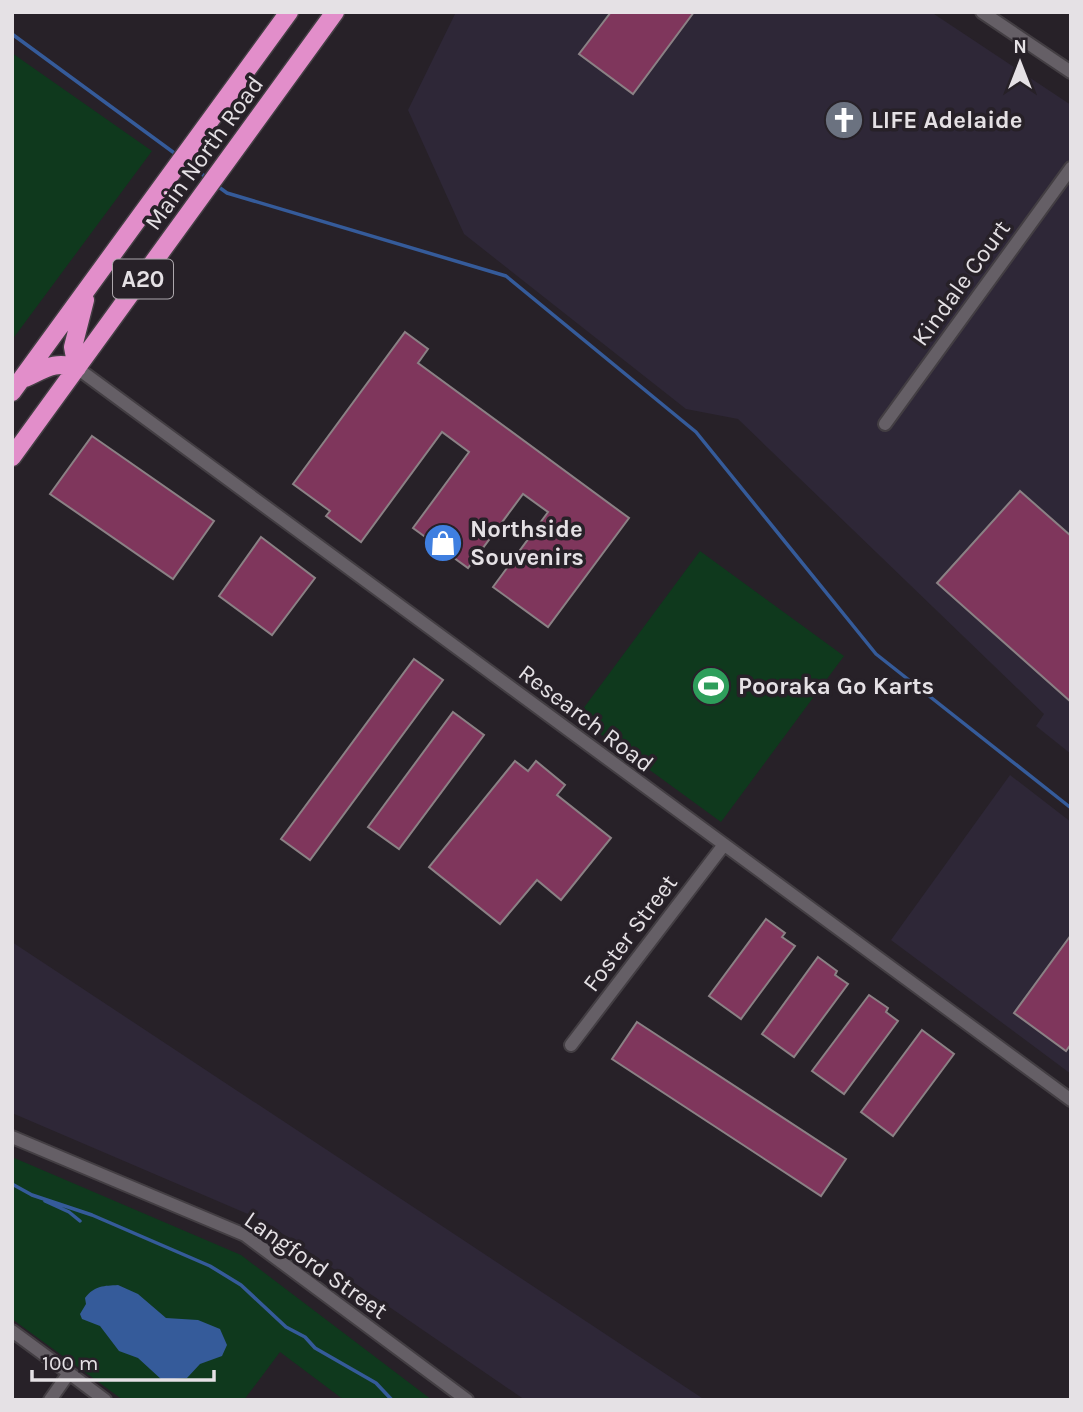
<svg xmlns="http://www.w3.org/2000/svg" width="1083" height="1412" viewBox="0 0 1083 1412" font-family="Karla,sans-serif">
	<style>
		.industrial { fill: #2e2737 }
		.green { fill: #0f391d }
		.water { fill: #355b9a }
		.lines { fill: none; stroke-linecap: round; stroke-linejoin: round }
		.stream { stroke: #355b9a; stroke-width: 3.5 }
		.building { fill: #7f365c; stroke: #8b8185; stroke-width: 2 }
		.minor-casing { stroke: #433e43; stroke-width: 16 }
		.highway-casing { stroke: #433e43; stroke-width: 21 }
		.minor { stroke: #655f66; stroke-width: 12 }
		.highway { stroke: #e28eca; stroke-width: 18 }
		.labels { text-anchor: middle; stroke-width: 7; stroke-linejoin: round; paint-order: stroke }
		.shield { fill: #272128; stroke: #aca7ac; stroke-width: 2 }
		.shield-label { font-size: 23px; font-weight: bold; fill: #e5e1e5 }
		.poi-label { font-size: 24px; font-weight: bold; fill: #e5e1e5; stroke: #272128; text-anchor: start }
		.street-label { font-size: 24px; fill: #e5e1e5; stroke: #272128 }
	</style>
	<rect width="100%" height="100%" fill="#272128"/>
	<path class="industrial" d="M456,12H931L1071,105V754L1036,726L1044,714L738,419L686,409L464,234L408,110Z
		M1010,775L1071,822V1074L891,940Z
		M12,942L442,1226L705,1400H525L264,1221L12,1113Z"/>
	<path class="green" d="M12,53L152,151L12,340Z
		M700,551L844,656L721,822L577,717Z
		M12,1157L241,1255L432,1400H344L280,1352L244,1400C232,1400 224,1396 213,1400H123L12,1319Z"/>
	<path class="water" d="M118,1285L138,1294L166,1318L198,1320L220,1329L227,1345L222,1356L200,1364L187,1378L162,1380L138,1358L119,1351L100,1326L82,1319L80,1314L86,1304L85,1298C95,1285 104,1286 118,1285Z"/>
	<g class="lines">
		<path class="stream" d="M12,34L177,155
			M186,162L207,178
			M216,185L227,193L506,276L696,432L876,654L1071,808
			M12,1184L32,1195
			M32,1195L92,1215L210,1266L241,1285L286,1327L305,1337L315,1348L376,1383L392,1400
			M45,1201L69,1212L80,1221"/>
	</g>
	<path class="building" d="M611,12H694L633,94L579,54Z
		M405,332L428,349L418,363L629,518L548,627L493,587L548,512L523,494L468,568L413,528L469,452L442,432L361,542L326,516L330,511L293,484Z
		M92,436L214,521L173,579L50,494Z
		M1020,491L1071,536V702L937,583Z
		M261,537L315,578L272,635L219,596Z
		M414,659L443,680L310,860L281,839Z
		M453,712L484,735L399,849L368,827Z
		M515,761L528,771L536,761L565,785L557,795L611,838L561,900L537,880L500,924L429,867Z
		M766,919L785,933L782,937L795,946L741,1019L709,996Z
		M1071,935V1044L1066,1051L1014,1013Z
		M818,957L837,971L835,975L848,984L794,1057L762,1034Z
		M869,995L888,1008L886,1012L898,1021L844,1094L812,1071Z
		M637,1022L846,1159L821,1196L612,1059Z
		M922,1030L954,1054L893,1136L861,1112Z"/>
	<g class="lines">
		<g class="minor-casing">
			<path id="minor" d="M982,12L1071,72
				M77,368L1071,1100
				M885,424L1071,168
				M571,1045L723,846
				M12,1137L245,1235L467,1400
				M12,1331L69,1373
				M50,1400L69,1373L105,1400"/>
		</g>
		<g class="highway-casing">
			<path id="highway" d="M77,368L73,347L85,300
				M25,378C45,369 55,360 77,368
				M12,392L289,12
				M12,457L335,12"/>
		</g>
		<use href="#minor" class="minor"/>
		<use href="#highway" class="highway"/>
	</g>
	<defs>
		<g id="church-disc" transform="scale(2.0125)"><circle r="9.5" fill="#6b7280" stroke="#272128"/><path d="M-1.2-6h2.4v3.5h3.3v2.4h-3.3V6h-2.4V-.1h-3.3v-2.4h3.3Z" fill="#fff"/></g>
		<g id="shop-disc" transform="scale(2.0125)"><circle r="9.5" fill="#3f7fe0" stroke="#272128"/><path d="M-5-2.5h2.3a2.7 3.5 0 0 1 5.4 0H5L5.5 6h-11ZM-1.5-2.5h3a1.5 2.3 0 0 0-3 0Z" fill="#fff"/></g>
		<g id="stadium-disc" transform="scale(2.0125)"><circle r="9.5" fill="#2e9e5b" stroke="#272128"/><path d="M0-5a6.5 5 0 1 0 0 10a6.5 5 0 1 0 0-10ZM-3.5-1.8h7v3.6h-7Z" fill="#fff"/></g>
	</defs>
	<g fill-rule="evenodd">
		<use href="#church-disc" x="844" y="120"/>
		<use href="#shop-disc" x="443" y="543"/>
		<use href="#stadium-disc" x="711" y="686"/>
	</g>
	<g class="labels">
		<rect class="shield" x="113" y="259.5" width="60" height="39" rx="5"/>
		<g class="shield-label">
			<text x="143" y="287">A20</text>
		</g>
		<g class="poi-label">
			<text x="871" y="128">LIFE Adelaide</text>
			<text x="470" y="537">Northside<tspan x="470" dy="28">Souvenirs</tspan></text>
			<text x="738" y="694">Pooraka Go Karts</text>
		</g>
		<g class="street-label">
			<text transform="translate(204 153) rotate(-54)" y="8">Main North Road</text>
			<text transform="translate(961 283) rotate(-54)" y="8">Kindale Court</text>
			<text transform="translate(586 718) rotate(37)" y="8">Research Road</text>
			<text transform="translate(630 933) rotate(-53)" y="8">Foster Street</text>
			<text transform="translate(316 1265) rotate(35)" y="8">Langford Street</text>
		</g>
	</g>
	<rect width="1083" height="1412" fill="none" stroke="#e5e1e5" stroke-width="28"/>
	<g transform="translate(1020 63)" stroke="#272128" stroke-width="5" paint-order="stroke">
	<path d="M0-5L12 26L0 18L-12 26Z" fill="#e5e1e5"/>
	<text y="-10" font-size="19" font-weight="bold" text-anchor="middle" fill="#e5e1e5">N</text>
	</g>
	<path d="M32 1370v10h182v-10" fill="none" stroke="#e5e1e5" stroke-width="3.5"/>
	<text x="42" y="1370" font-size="21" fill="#e5e1e5" stroke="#272128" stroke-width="5" paint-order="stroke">100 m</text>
</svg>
